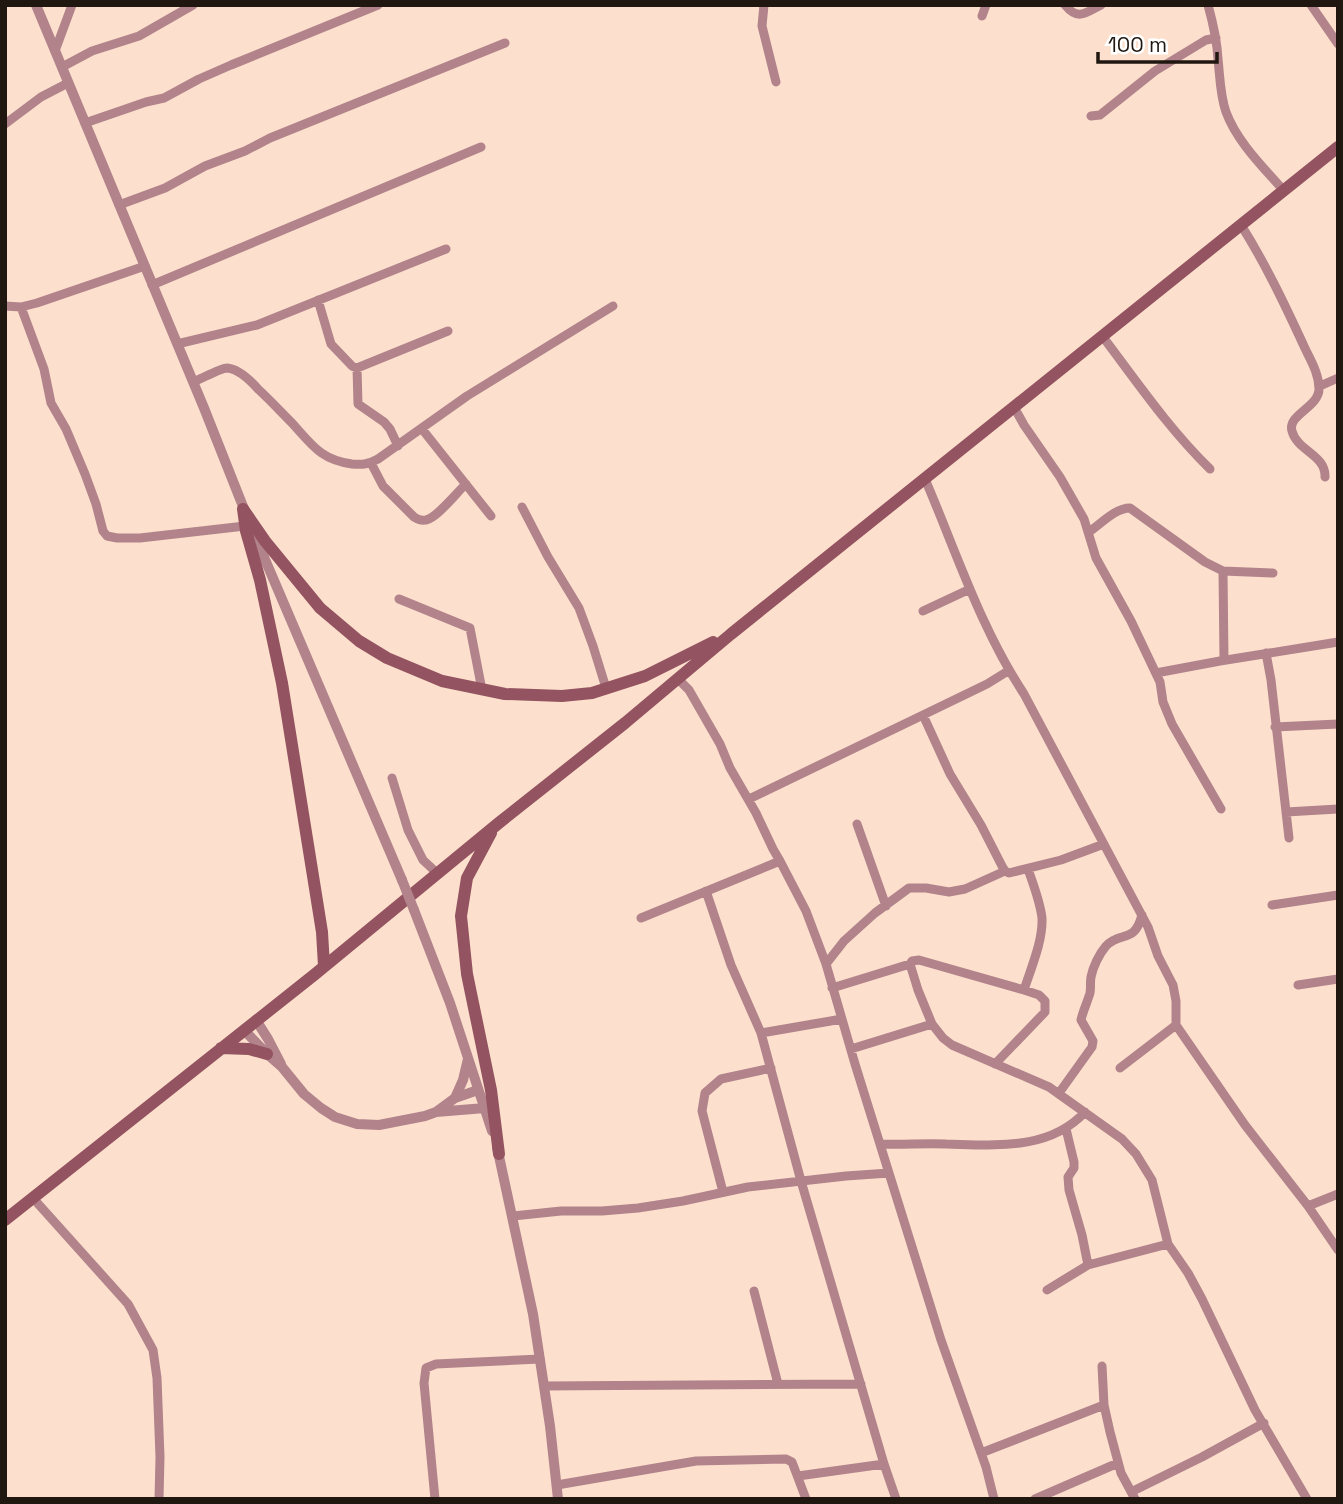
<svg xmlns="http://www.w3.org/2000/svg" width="1343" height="1504" viewBox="0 0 1343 1504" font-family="'Space Grotesk',sans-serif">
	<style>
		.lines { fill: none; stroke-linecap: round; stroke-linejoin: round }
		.minor { stroke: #b2838b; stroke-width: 9 }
		.tertiary { stroke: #b2838b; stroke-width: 10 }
		.secondary { stroke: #945360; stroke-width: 12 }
		.tertiary-bridge { stroke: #b2838b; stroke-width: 10 }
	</style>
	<rect width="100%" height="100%" fill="#fce0cd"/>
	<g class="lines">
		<path class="minor" d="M764,5L762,26L776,82
			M1065,5C1078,21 1085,13 1101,5
			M1208,5C1213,23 1217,40 1218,59C1220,77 1220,95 1226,112C1237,142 1264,168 1284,191
			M1311,5L1338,44
			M982,16L986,5
			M55,51L72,5
			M62,67L92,51L139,36L193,5
			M1091,116L1100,115L1155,71L1206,40L1216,38
			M85,123L146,102L164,98L199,79L231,65L378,5
			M5,124L41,97L68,83
			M119,205L165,188L205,166L245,151L270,138L505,43
			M1241,225C1265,263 1284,303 1303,344C1309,358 1319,372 1319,389C1319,407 1287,415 1292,431C1297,451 1326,455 1325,477
			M152,285L481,147
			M318,300L331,344L352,366L357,368L448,331
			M5,306L21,307L37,303L145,266
			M21,307L44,369L51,403L66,429L85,474L96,504L103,531L107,536L117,538H140L245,526
			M1103,337C1137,382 1169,429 1210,469
			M177,344L257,325L446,249
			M357,368L358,404L384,422L390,429L398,446
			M193,382C201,379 221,368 227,368C239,369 250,380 258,389C270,400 281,412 292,423C312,445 321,460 352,464C363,465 369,464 378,459L467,396L613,306
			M1320,386L1338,378
			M1014,407L1024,425L1060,477L1084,519L1096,558L1131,621L1160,682L1163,702L1172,724L1221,809
			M422,429L491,516
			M371,463L383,486L414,517C417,519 422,521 426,520C437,518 457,492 466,484
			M925,479C956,551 980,627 1024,694L1148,927L1158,956L1173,985L1176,1001V1025L1245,1125L1308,1206L1338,1250
			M522,507L548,557L579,608L593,646L606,688
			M1089,532C1101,524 1115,508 1130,508L1205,562L1223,571L1273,573
			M1223,571L1224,660
			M399,599L470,628L482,690
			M923,611L970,589
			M1266,653L1271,680L1289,838
			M1008,671L987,684L923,715L950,774L981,825L1002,866L1005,871L1009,873L1061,860L1104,844
			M1156,673L1220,661L1338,642
			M678,679L689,690L720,744L730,768L756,813L773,849L780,861L806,911L826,964L855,1064L941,1340L986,1467L994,1499
			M1275,727L1338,724
			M392,778L408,830L423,860L437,873
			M749,799L923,715
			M1286,812L1338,809
			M857,824L886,906
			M706,891L731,965L761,1033L801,1181L884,1464L896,1499
			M1272,905L1338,895
			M641,918L780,861
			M826,964L844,941L875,913L909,888H926L949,892L965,889L1005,871
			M1298,985L1338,979
			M832,988L910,964
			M1024,990C1031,968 1043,941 1042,918C1040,901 1033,884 1028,869
			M761,1033L842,1019
			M851,1049L932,1024
			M995,1064L1045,1012V1001L1039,995L1024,990L919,960L912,961L910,964L918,990L932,1024L943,1038L952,1045L1049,1087L1122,1139L1136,1154L1152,1180L1168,1244L1188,1273L1202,1299L1255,1410L1307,1499
			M1120,1068L1176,1025
			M1059,1093L1092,1047L1093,1041L1081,1020C1083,1011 1087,1003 1090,993C1091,988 1090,982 1091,977C1093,967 1099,954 1106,946C1121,930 1134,945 1142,915
			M1066,1129L1074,1162V1168L1068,1177L1069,1190L1082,1235L1088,1265
			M880,1144C902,1145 924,1143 946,1144C995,1145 1049,1151 1085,1112
			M723,1192L702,1111L705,1093L721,1079L771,1068
			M32,1197L128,1304L153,1350L157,1378L160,1457L159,1499
			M1308,1206L1338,1194
			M513,1216L561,1211H602L638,1208L683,1201L748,1187L846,1176L889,1173
			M1047,1290L1088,1265L1168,1244
			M754,1291L778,1384
			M1102,1366L1104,1405L1110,1432L1121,1473L1135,1499
			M544,1386L861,1384
			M981,1453L1104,1405
			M798,1476L884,1464
			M557,1485L696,1461L786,1459L792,1462L806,1499
			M1131,1492L1202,1457L1264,1423
			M435,1499L424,1383L426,1368L436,1364L540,1359
			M1035,1499L1118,1463"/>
		<path class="tertiary" d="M36,5L204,408L246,514
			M252,529L402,880
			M414,910L450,1003L492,1131
			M256,1020L268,1039L281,1064
			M244,1030L267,1054L282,1067L304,1094L321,1108L335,1117L357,1124L379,1125L425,1116L436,1112L455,1098L478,1090
			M455,1098L463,1080L468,1059
			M436,1112L485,1108
			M497,1147L533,1314L550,1426L558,1499"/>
		<path class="secondary" d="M243,509L265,541L320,608L359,641L387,658L442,681L505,694L562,696L592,693L645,676L713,642
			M243,509L246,531L260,580L282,683L322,932L324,966
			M491,833L467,878L461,916L467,974L491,1090L499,1154
			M221,1048L249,1049L267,1054
			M5,1220L314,975L500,822L625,723L731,634L1338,147"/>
		<path class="tertiary-bridge" d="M402,880L414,910"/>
	</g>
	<rect width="1343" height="1504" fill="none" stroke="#201710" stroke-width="14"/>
	<path d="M1098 52v10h119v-10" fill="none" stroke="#201710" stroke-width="3.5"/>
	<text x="1108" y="52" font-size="21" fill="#201710" stroke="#ffffff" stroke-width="5" paint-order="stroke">100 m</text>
</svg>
